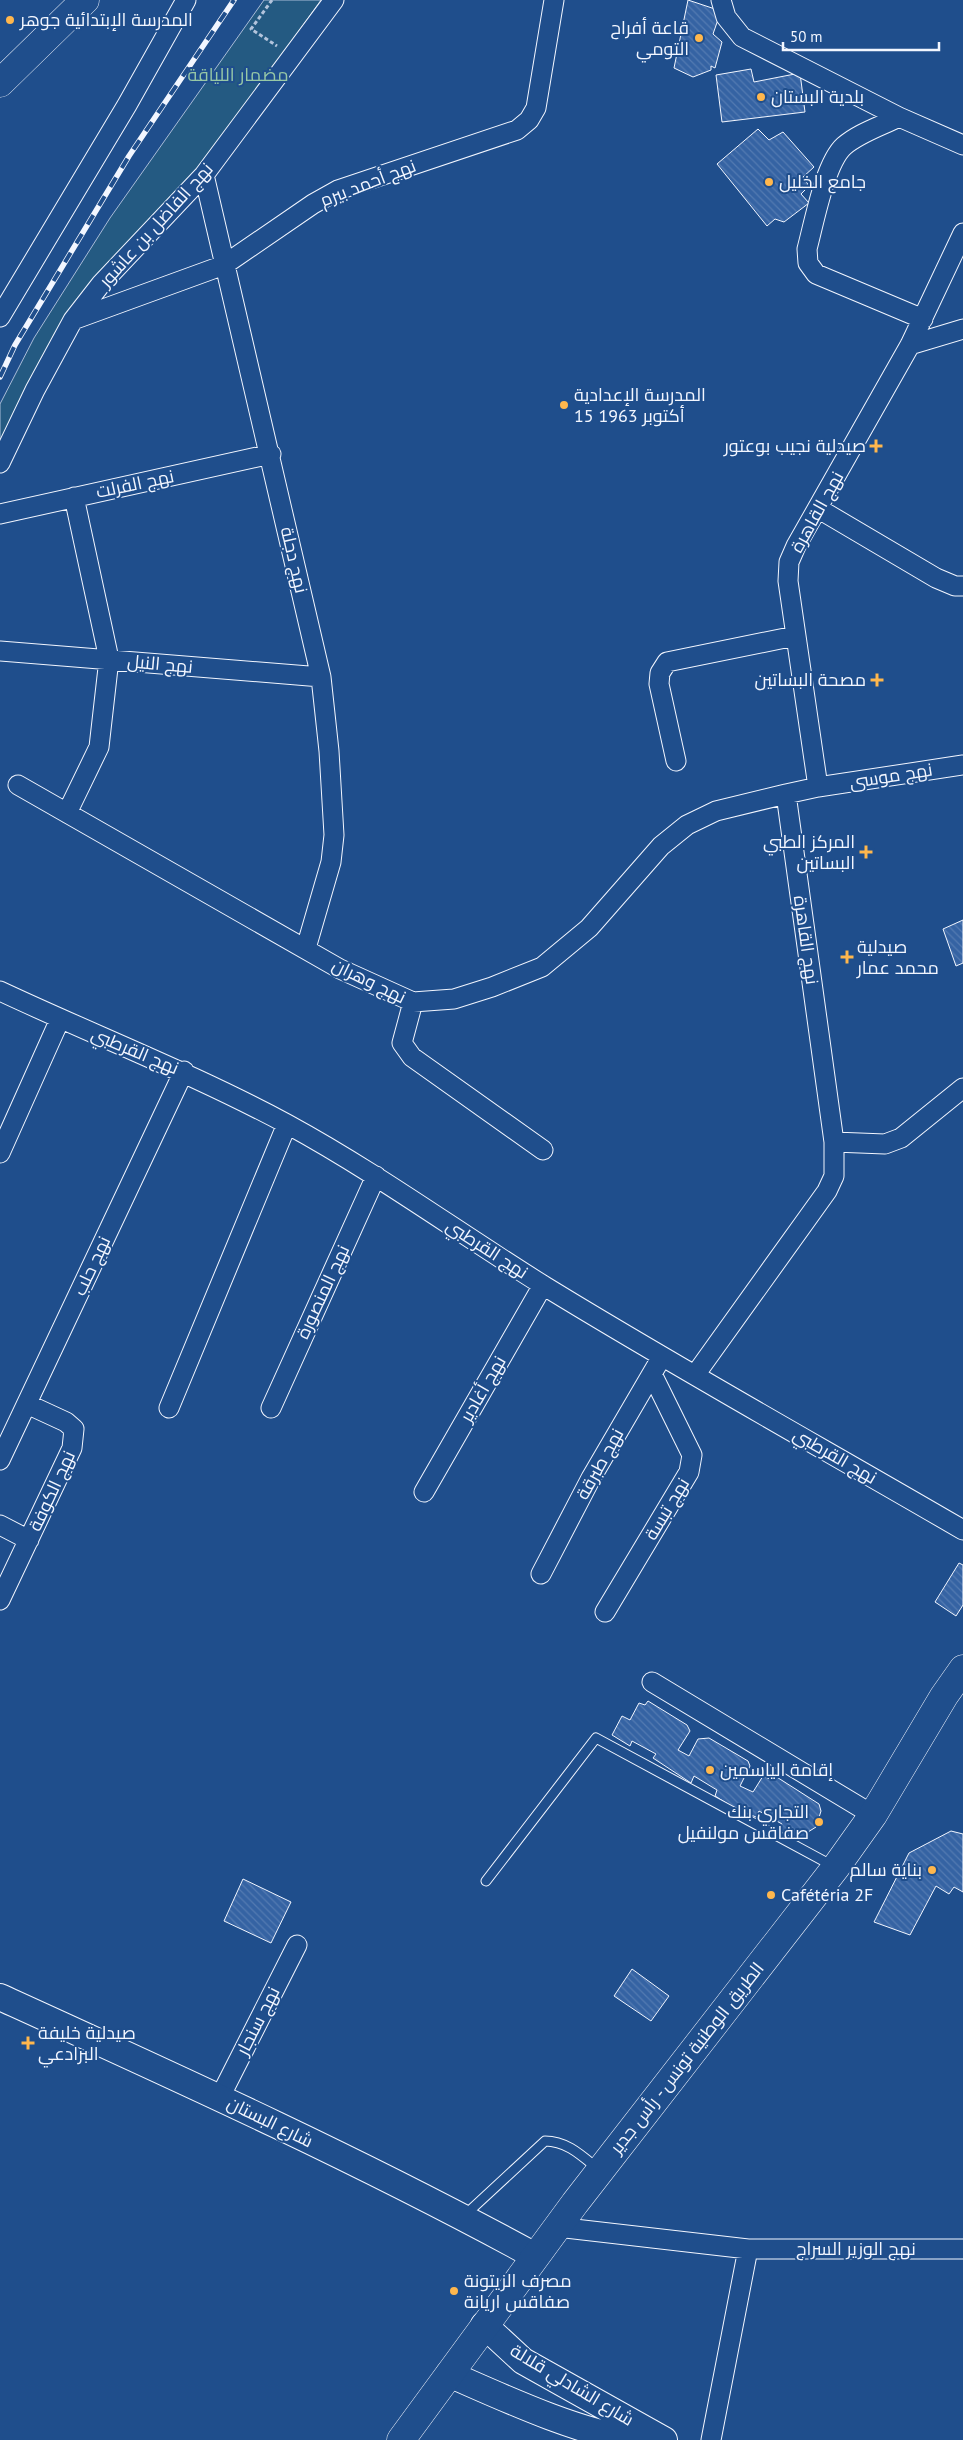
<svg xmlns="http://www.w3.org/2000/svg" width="963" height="2440" viewBox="0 0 963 2440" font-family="'PT Sans',Cairo,sans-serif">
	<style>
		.green { fill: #245a82; stroke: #a8bbd7 }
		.building { fill: url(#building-back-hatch); stroke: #f2f6ff }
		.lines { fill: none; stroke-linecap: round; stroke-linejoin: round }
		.service-casing { stroke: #f2f6ff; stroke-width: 11 }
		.minor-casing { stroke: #f2f6ff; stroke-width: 21 }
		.secondary-casing { stroke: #f2f6ff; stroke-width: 28 }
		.primary-casing { stroke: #f2f6ff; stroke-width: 29 }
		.path { stroke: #b3c4dc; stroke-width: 3; stroke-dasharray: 4 2.5; stroke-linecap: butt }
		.service { stroke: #1f4e8c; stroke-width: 9 }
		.minor { stroke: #1f4e8c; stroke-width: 19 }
		.secondary { stroke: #1f4e8c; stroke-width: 26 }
		.primary { stroke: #1f4e8c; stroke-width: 28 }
		.rail-casing { stroke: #f2f6ff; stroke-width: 5.5 }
		.rail { stroke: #1f4e8c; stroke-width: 4; stroke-dasharray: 11; stroke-linecap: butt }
		.poi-dot { fill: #ffb74d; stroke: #1f4e8c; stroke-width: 2 }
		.labels { text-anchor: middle; stroke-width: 4; stroke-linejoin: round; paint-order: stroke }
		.poi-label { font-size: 18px; fill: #f2f6ff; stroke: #1f4e8c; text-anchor: start }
		.park-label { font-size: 18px; fill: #97c8a6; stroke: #1f4e8c }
		.street-label { font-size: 18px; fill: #f2f6ff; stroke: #1f4e8c }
	</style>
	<defs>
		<pattern id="building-back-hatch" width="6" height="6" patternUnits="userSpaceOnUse" patternTransform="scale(1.25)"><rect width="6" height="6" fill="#3563a3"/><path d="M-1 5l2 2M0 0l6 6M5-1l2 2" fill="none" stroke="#537ab1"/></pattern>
	</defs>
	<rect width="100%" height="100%" fill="#1f4e8c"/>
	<path class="green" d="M264,0H321L224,136L184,184L85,289L54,335L0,444V404L34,338L110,218Z"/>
	<path class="building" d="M688,0L721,11L713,34L722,42L715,68L711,66V70L693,77L674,68Z
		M751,69L754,82L800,73L805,112L722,122L716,75Z
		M758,129L769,140L783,132L814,167L803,177L809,186L801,194L809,203L784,222L775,219L767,226L717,164Z
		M963,920V963L956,966L943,929Z
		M959,1563L963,1565V1605L956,1616L935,1602Z
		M648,1701L687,1725L690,1731L678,1750L689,1756L698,1739L709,1738L748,1761L750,1766L740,1786L753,1792L763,1776L770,1779L772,1774L819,1804L821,1811L816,1827L808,1832L802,1840L798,1841L778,1830L782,1824L759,1811L756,1817L734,1808L715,1796L717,1790L694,1776L691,1783L653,1758L656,1754L632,1741L630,1746L612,1735L622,1716L630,1720L639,1703L645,1705Z
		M951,1831L963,1834V1892L954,1887L949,1894L936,1886L910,1935L874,1922L909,1853Z
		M243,1879L291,1902L271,1943L224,1921Z
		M632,1969L669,1996L651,2021L614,1996Z"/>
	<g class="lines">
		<g class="service-casing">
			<path id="service" d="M486,1881L596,1738L833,1866
				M464,2216L545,2141C567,2141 582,2156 598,2169"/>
		</g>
		<g class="minor-casing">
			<path id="minor" d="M721,0L726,17L742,37L899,117L963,145
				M899,117C881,126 859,133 844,146C825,163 814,223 807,249L808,263L816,274L923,319
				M204,175L321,677L329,751L334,835L331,862L306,948
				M0,317L127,105L186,0
				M73,320L224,265L313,204L338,190L517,130L529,120L536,108L554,0
				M910,345L963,329
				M0,463L35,390L73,320L101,284L204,175L334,0
				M819,509L936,578L955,586H963
				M0,514L271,454
				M0,651L321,677
				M676,761L659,684L660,673L667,662L795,636
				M18,785L340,969L413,1002L454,999L492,987L542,967L589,928L661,846L687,825L716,811L786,794
				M818,787L963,765
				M67,813L99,747L109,659L74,497
				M0,991C96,1036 194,1074 287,1124C377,1173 459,1233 546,1287C683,1371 824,1449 963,1530
				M413,1002L402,1043L412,1057L543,1150
				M834,1142L885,1144L901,1138L963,1088
				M0,1153L60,1019
				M695,1375L827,1191L834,1176V1142L786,794L818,787L788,581L789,562L796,546L910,345L963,233
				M169,1408L287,1124
				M271,1408L376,1176
				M0,1460L184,1071
				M424,1492L543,1285
				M0,1525L29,1540
				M541,1574L591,1478L657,1365
				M0,1600L72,1448L74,1429L66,1422L27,1404
				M605,1612L689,1472L692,1455L652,1374
				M652,1682L873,1815
				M220,2097L297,1945
				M557,2227L748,2249H963
				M711,2440L748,2249"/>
		</g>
		<g class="secondary-casing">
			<path id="secondary" d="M0,1997C180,2079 361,2161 535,2256
				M484,2325L523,2361L664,2440
				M449,2374C504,2398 574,2431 633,2440"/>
		</g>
		<g class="primary-casing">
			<path id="primary" d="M0,83L85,0
				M401,2440L575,2203L836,1867L873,1815L944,1696L963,1669"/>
		</g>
		<path class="path" d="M272,0L251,29L277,46"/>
		<use href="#service" class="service"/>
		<use href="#minor" class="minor"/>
		<use href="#secondary" class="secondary"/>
		<use href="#primary" class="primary"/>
		<g class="rail-casing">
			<path id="rail" d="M0,377L15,345L129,156L234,0"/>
		</g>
		<use href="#rail" class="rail"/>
	</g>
	<g class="poi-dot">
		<circle cx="10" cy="20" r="5"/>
		<circle cx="699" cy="38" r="5"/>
		<circle cx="761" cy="97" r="5"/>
		<circle cx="769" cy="182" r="5"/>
		<circle cx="564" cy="405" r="5"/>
		<path d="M873.5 438.5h5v5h5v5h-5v5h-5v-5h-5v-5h5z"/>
		<path d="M874.5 672.5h5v5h5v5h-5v5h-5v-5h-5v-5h5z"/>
		<path d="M863.5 844.5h5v5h5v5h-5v5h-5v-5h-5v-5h5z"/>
		<path d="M844.5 949.5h5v5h5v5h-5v5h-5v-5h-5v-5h5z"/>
		<circle cx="710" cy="1770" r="5"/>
		<circle cx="819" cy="1822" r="5"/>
		<circle cx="932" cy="1870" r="5"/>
		<circle cx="771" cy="1895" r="5"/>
		<path d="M25.5 2035.5h5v5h5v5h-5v5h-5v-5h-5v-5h5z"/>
		<circle cx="454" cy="2291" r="5"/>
	</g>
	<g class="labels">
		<g class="poi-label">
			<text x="20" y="26">المدرسة الإبتدائية جوهر</text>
			<text x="689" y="34" text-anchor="end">قاعة أفراح<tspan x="689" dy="21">التومي</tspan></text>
			<text x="771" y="103">بلدية البستان</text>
			<text x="779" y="188">جامع الخليل</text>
			<text x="574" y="401">المدرسة الإعدادية<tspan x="574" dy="21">15 أكتوبر 1963</tspan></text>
			<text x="866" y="452" text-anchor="end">صيدلية نجيب بوعتور</text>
			<text x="866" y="686" text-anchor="end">مصحة البساتين</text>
			<text x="855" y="848" text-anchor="end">المركز الطبي<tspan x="855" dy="21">البساتين</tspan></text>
			<text x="857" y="953">صيدلية<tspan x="857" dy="21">محمد عمار</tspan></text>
			<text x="720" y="1776">إقامة الياسمين</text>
			<text x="809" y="1818" text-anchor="end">التجاري بنك<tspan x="809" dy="21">صفاقس مولنفيل</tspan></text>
			<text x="922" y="1876" text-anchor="end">بناية سالم</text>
			<text x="781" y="1901">Cafétéria 2F</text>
			<text x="38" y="2039">صيدلية خليفة<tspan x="38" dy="21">البرادعي</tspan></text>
			<text x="464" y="2287">مصرف الزيتونة<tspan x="464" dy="21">صفاقس اريانة</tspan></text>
		</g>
		<g class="park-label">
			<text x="238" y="81">مضمار اللياقة</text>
		</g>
		<g class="street-label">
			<text transform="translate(368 183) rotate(-21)" y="6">نهج أحمد بيرم</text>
			<text transform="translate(156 225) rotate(-48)" y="6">نهج الفاضل بن عاشور</text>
			<text transform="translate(135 484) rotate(-12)" y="6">نهج الفرلت</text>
			<text transform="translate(817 512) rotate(-61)" y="6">نهج القاهرة</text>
			<text transform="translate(294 560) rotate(77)" y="6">نهج دجلة</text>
			<text transform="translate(160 664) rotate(5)" y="6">نهج النيل</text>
			<text transform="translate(891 776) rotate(-9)" y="6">نهج موسى</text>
			<text transform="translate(806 940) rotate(82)" y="6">نهج القاهرة</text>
			<text transform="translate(369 981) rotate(26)" y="6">نهج وهران</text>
			<text transform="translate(135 1051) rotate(23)" y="6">نهج القرطبي</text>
			<text transform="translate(487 1249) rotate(33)" y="6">نهج القرطبي</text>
			<text transform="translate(92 1266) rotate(-65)" y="6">نهج حلب</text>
			<text transform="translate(323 1292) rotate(-65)" y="6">نهج المنصورة</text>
			<text transform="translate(483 1389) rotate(-60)" y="6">نهج أغادير</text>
			<text transform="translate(835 1456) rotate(30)" y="6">نهج القرطبي</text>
			<text transform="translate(600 1464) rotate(-61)" y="6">نهج طبرقة</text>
			<text transform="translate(52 1491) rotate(-65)" y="6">نهج الكوفة</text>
			<text transform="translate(667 1509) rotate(-59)" y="6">نهج تبسة</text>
			<text transform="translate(258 2021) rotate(-63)" y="6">نهج سنجار</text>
			<text transform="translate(687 2058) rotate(-52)" y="6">الطريق الوطنية تونس - رأس جدير</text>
			<text transform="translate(270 2122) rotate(26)" y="6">شارع البستان</text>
			<text x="856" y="2255">نهج الوزير السراج</text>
			<text transform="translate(572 2385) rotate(31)" y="6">شارع الشادلي قلالة</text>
		</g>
	</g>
	<path d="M783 42v8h156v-8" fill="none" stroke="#f2f6ff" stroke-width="2.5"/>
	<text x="790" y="42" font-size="15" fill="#f2f6ff" stroke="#1f4e8c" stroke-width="4" paint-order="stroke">50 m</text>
</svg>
